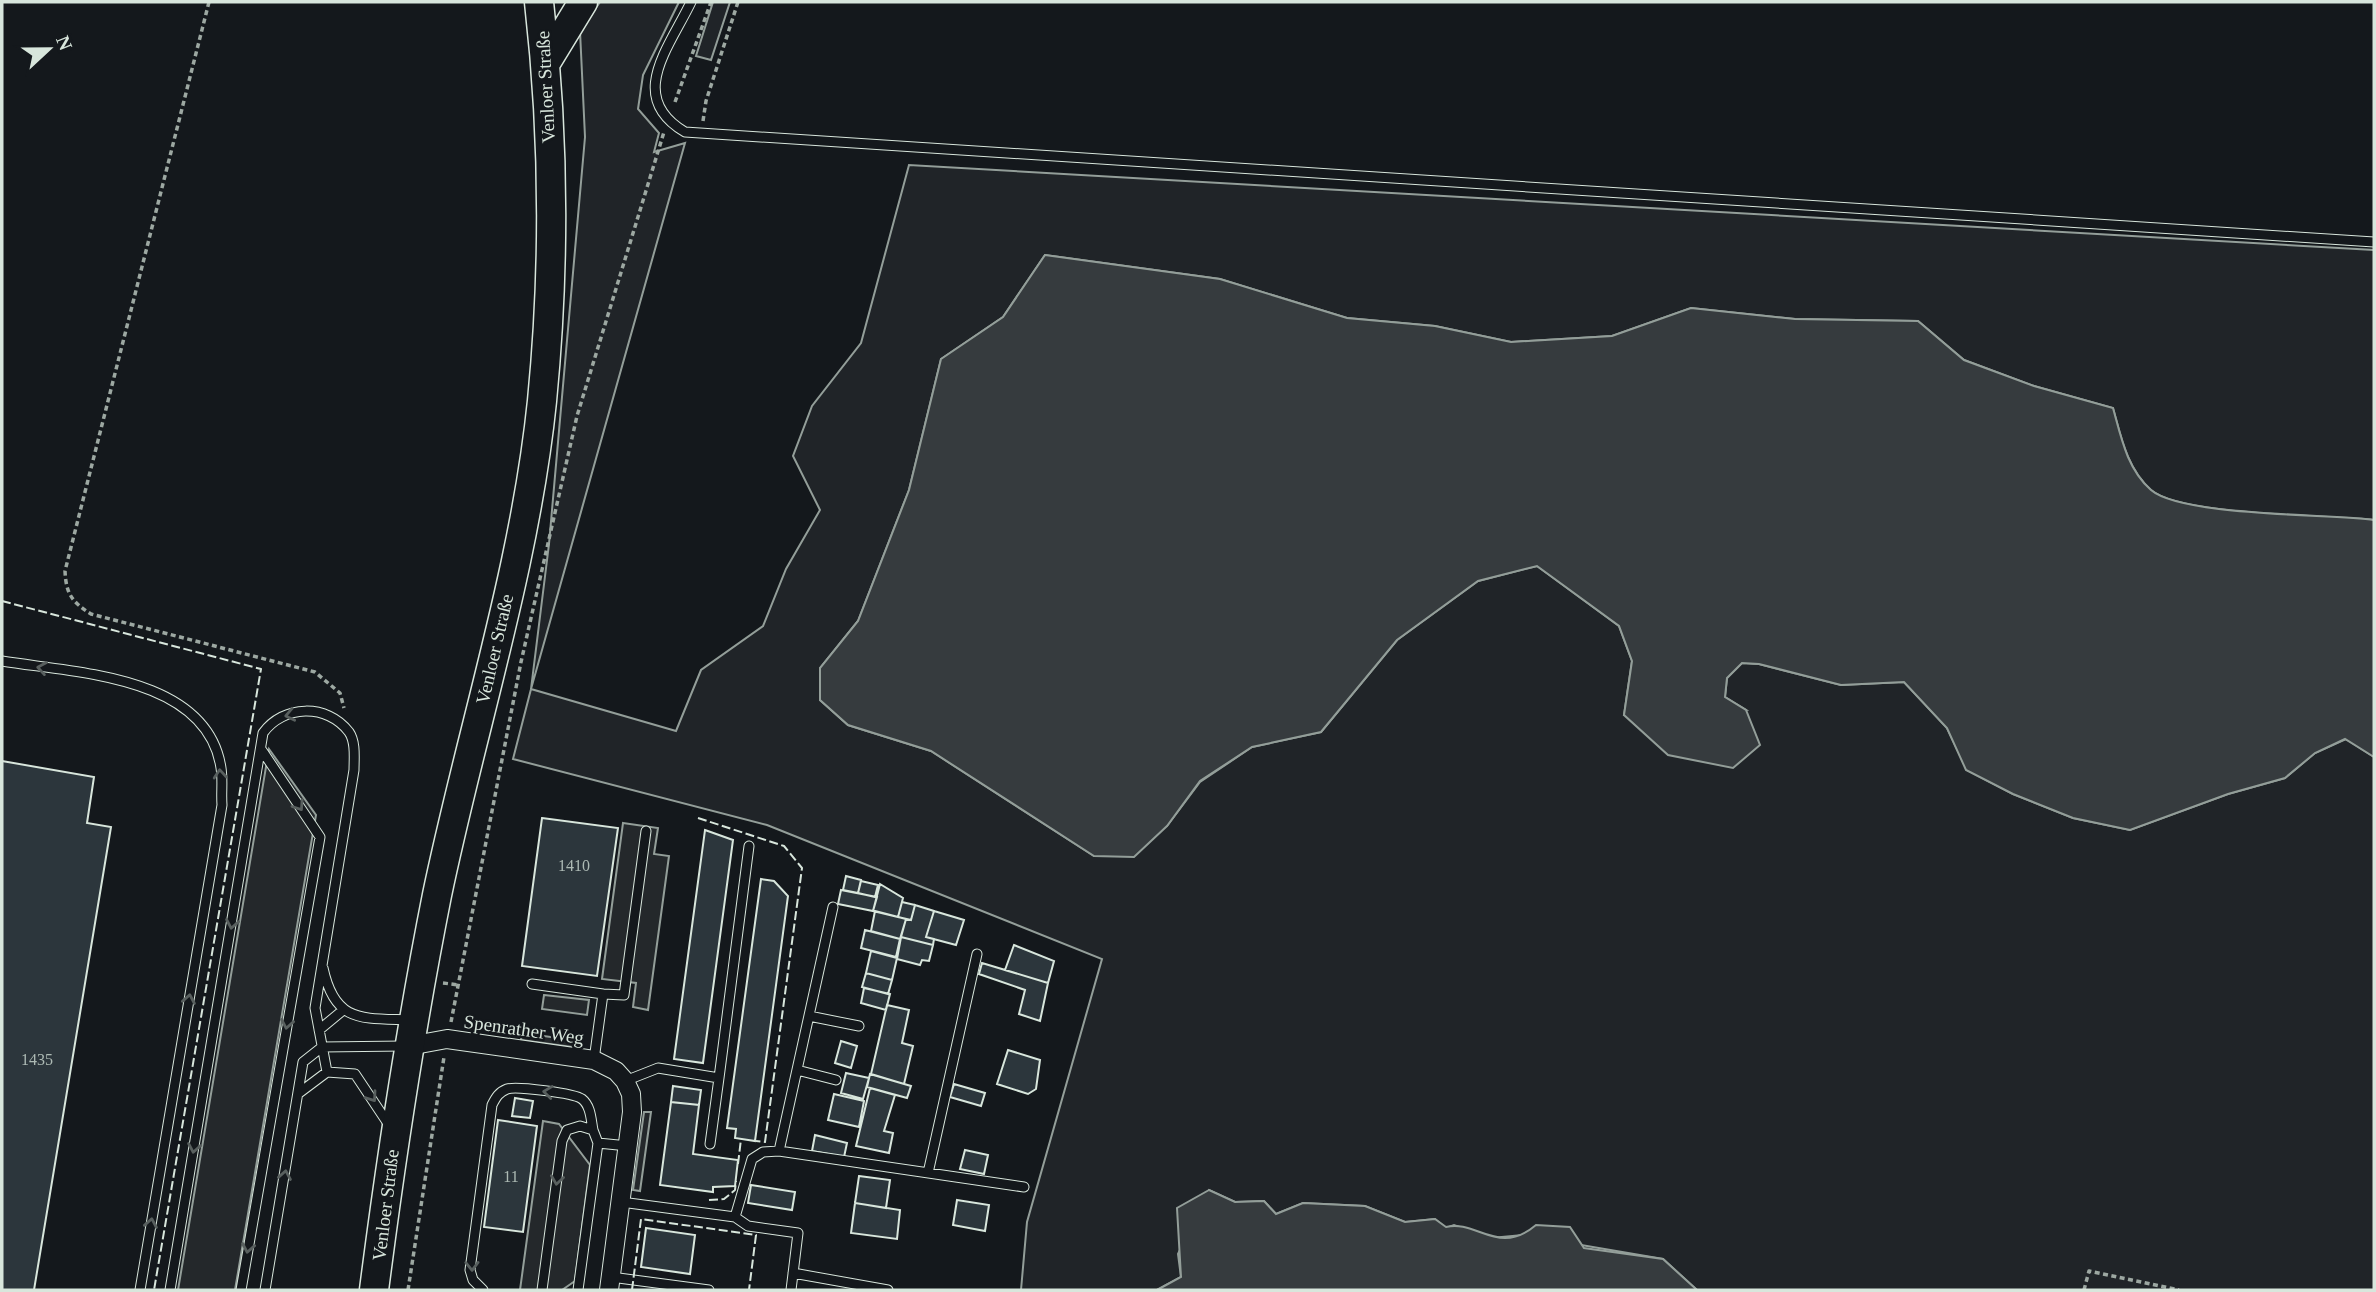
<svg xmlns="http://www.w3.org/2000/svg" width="2376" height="1292" viewBox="0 0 2376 1292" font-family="Georgia,serif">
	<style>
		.green { fill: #202428; stroke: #939e99; stroke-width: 2 }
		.parking { fill: #24282b; stroke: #939e99; stroke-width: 2 }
		.water { fill: #363b3e; stroke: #939e99; stroke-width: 2 }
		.building { fill: #2c363c; stroke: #d8e6dc; stroke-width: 2 }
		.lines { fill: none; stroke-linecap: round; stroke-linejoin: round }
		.lane-casing { stroke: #d8e6dc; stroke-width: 11 }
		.street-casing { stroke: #d8e6dc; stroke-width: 20 }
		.primary-casing { stroke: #d8e6dc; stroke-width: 31 }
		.path { stroke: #9da8a2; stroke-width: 3.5; stroke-dasharray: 5 3.5; stroke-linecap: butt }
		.lane { stroke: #14181c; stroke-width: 9 }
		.street { stroke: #14181c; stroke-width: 18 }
		.primary { stroke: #14181c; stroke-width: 28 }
		.fence { stroke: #d8e6dc; stroke-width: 2; stroke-dasharray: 9 3.5; stroke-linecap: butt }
		.oneway { stroke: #59605f }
		.labels { text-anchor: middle; stroke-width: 5; stroke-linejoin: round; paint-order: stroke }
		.number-label { font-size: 16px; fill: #adbab4 }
		.street-label { font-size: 19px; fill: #d8e6dc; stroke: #14181c }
	</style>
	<rect width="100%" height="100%" fill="#14181c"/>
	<path class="green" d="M600,2H679L643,75L638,109L659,133L654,152L685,143L531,689L676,731L701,670L763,626L786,569L820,510L793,456L812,406L861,343L909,165L2374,250V520C2328,515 2181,516 2151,490C2127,469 2121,437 2113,408L2034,386L1964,360L1918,321L1795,319L1691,308L1612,336L1511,342L1435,326L1347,318L1220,279L1045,255L1003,317L941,359L909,490L858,621L820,668V700L848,725L931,751L1094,856L1167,826L1200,782L1252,747L1321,732L1397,640L1478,581L1537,566L1619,626L1632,661L1624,715L1746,710L1725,697L1727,678L1742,663L1759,664L1841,685L1904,682L1947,728L1967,770L2013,794L2073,818L2130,830L2228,794L2285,778L2315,753L2346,739L2374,757V1290H1697L1663,1259L1523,1235L1491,1238L1454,1225L1446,1228L1435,1219L1405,1222L1365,1206L1303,1203L1276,1214L1264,1201L1235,1202L1209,1190L1178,1254L1181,1277L1157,1290H1021L1027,1222L1102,959L767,825L513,759L531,689L549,544L585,137L580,31Z
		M713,2H730L711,60L696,56Z"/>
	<path class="parking" d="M269,749L316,815L235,1290H178Z
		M623,823L658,828L654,854L669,856L648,1010L633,1007L636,983L602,979Z
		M544,995L589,1000L587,1015L542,1009Z
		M522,1033L580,1041L579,1048L521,1040Z
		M644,1112H651L640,1191L633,1190Z
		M543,1121L559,1124L590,1165L575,1281L562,1290H520Z"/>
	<path class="water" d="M1045,255L1220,279L1347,318L1435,326L1511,342L1612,336L1691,308L1795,319L1918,321L1964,360L2034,386L2113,408C2121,437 2127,469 2151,490C2181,516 2328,514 2374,520V757L2345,739L2315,753L2285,778L2228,794L2130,830L2073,818L2013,794L1966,770L1947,728L1904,682L1841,685L1759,664L1742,663L1727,678L1725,697L1746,710L1760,745L1733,768L1668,755L1624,715L1632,661L1619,626L1537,566L1478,581L1397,640L1321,732L1252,747L1200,781L1167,826L1134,857L1094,856L931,751L848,725L820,700V668L858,621L909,490L941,359L1003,317Z
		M1209,1190L1235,1202L1264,1201L1276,1214L1303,1203L1365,1206L1405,1222L1435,1219L1446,1227C1476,1219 1498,1257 1536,1225L1570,1227L1584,1248L1663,1259L1697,1290H1157L1181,1277L1177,1208Z"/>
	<path class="building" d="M2,761L94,777L87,823L111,827L34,1290H2Z
		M542,818L618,828L597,976L522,966Z
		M705,830L733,840L703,1063L674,1059Z
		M846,876L861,880L858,893L843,890Z
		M761,879L774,881L788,896L755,1141L735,1138L736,1129L727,1128Z
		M861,881L878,885L875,897L858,893Z
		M880,884L903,898L898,917L873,911Z
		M841,890L877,897L873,911L838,904Z
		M902,902L915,905L911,920L898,917Z
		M915,905L934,911L926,937L934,939L933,945L901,937L906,919L911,920Z
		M875,911L906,919L900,939L871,931Z
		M934,911L964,920L956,945L926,937Z
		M865,930L900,939L896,957L861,948Z
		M901,937L933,945L929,961L922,960L920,965L897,959Z
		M1014,945L1054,961L1048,983L1005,970Z
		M871,951L897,958L892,980L866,973Z
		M982,963L1048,983L1040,1021L1019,1014L1025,990L979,974Z
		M866,973L892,980L888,994L862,987Z
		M864,988L890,994L886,1010L861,1003Z
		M887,1005L909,1010L902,1043L913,1046L904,1084L871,1074Z
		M841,1041L857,1046L851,1068L835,1063Z
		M1008,1050L1040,1060L1036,1089L1028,1094L997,1084Z
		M846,1073L869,1078L863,1099L841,1093Z
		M870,1074L911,1086L907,1098L867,1087Z
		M954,1084L985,1093L981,1106L950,1097Z
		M673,1086L701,1090L699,1105L671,1102Z
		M870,1088L895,1095L884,1131L893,1133L889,1153L856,1146Z
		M834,1094L864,1101L859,1127L828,1120Z
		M515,1098L533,1101L530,1118L512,1116Z
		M671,1102L699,1105L693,1154L738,1160L735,1186L713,1187V1192L660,1185Z
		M498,1120L537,1126L523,1232L484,1227Z
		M815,1135L847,1143L844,1157L812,1151Z
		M965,1150L988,1155L984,1174L960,1169Z
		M859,1176L890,1180L886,1208L855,1203Z
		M751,1185L795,1192L792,1210L748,1203Z
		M957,1200L989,1205L985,1231L953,1225Z
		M855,1203L900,1210L897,1239L851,1233Z
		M646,1228L695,1235L690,1274L641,1267Z"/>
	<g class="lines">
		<g class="lane-casing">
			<path id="lane" d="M691,2C669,48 626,97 685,132L2374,242
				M2,661C74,673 207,675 221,768C223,780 221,793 222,805L140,1290
				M323,968C335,1024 362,1018 412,1020
				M532,984L603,994
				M809,1016L859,1026
				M319,1030L342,1011
				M594,1060L603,994L624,995L646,831
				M797,1070L836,1080
				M625,1081L658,1068L719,1078L749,846
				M299,1093L327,1072L355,1074L389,1125
				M598,1143L628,1146
				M710,1144L719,1078
				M779,1151L833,907
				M928,1173L977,954
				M621,1202L735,1217L752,1159L763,1152L779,1151L1024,1187
				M735,1217L748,1226L798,1233L791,1290
				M793,1273L888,1290
				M611,1277L709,1290
				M170,1290L263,733C283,705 327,703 349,732C356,742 354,759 354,770L315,1008L327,1072
				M241,1290L320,837L261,749
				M265,1290L303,1062L322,1047L404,1046
				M483,1290L473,1280L470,1270L492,1105C496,1097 499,1092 507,1089C516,1086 574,1093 582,1099C591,1106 591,1120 593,1130
				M542,1290L562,1141L567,1130L580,1126L593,1130L598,1143L578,1290"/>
		</g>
		<g class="street-casing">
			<path id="street" d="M409,1046L447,1039L594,1060L616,1071L625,1081L631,1094L632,1112L609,1290"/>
		</g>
		<g class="primary-casing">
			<path id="primary" d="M547,61L583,2
				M374,1290C391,1158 411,1026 437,895C471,731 525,568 542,401C555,269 554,133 539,2"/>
		</g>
		<path class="path" d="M209,2L65,571C66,594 72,602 91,614L315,672L340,693L344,708
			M675,102L711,2
			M703,121L706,101L738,2
			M443,983L459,985
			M451,1022L521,662L577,416L664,132
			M408,1290L444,1057
			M2084,1290L2089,1271L2179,1290"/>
		<use href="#lane" class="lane"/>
		<use href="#street" class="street"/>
		<use href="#primary" class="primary"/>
		<path class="fence" d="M2,601L261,669L154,1290
			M698,818L784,846L802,868L765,1142L756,1141
			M738,1164L741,1139
			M709,1200L724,1199L735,1190L736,1181
			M632,1290L641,1219L756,1235L749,1290"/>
	</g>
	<defs><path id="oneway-chevron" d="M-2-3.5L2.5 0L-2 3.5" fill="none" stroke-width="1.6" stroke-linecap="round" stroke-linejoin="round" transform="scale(1.75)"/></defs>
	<g class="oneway">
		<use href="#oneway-chevron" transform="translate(42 668) rotate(-170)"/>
		<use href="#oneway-chevron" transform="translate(290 715) rotate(168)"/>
		<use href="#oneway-chevron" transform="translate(220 774) rotate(-95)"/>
		<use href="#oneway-chevron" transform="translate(299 806) rotate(56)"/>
		<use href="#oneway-chevron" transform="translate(232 924) rotate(100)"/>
		<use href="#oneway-chevron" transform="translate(189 999) rotate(-80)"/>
		<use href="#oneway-chevron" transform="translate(287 1024) rotate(100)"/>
		<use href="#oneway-chevron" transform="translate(548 1092) rotate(-173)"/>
		<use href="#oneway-chevron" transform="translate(372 1097) rotate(55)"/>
		<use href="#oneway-chevron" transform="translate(194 1148) rotate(100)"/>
		<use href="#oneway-chevron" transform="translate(285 1175) rotate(-80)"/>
		<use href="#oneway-chevron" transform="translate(557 1180) rotate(98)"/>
		<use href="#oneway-chevron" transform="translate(151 1223) rotate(-80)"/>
		<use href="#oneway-chevron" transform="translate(248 1248) rotate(100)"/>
		<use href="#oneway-chevron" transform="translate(472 1266) rotate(89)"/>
	</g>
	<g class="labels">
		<g class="number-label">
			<text x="574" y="871">1410</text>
			<text x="37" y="1065">1435</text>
			<text x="511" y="1182">11</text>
		</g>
		<g class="street-label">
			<text transform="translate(545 87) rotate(-93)" y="7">Venloer Straße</text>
			<text transform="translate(494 649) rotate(-77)" y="7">Venloer Straße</text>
			<text transform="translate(524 1029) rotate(8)" y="7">Spenrather Weg</text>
			<text transform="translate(385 1205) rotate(-83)" y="7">Venloer Straße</text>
		</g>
	</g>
	<rect width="2376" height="1292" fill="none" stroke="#d8e6dc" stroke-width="7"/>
	<g transform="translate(49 49) rotate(68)" stroke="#14181c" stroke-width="5" paint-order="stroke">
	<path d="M0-5L12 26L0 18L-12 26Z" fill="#d8e6dc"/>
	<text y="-10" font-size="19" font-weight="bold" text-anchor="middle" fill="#d8e6dc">N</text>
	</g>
</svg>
